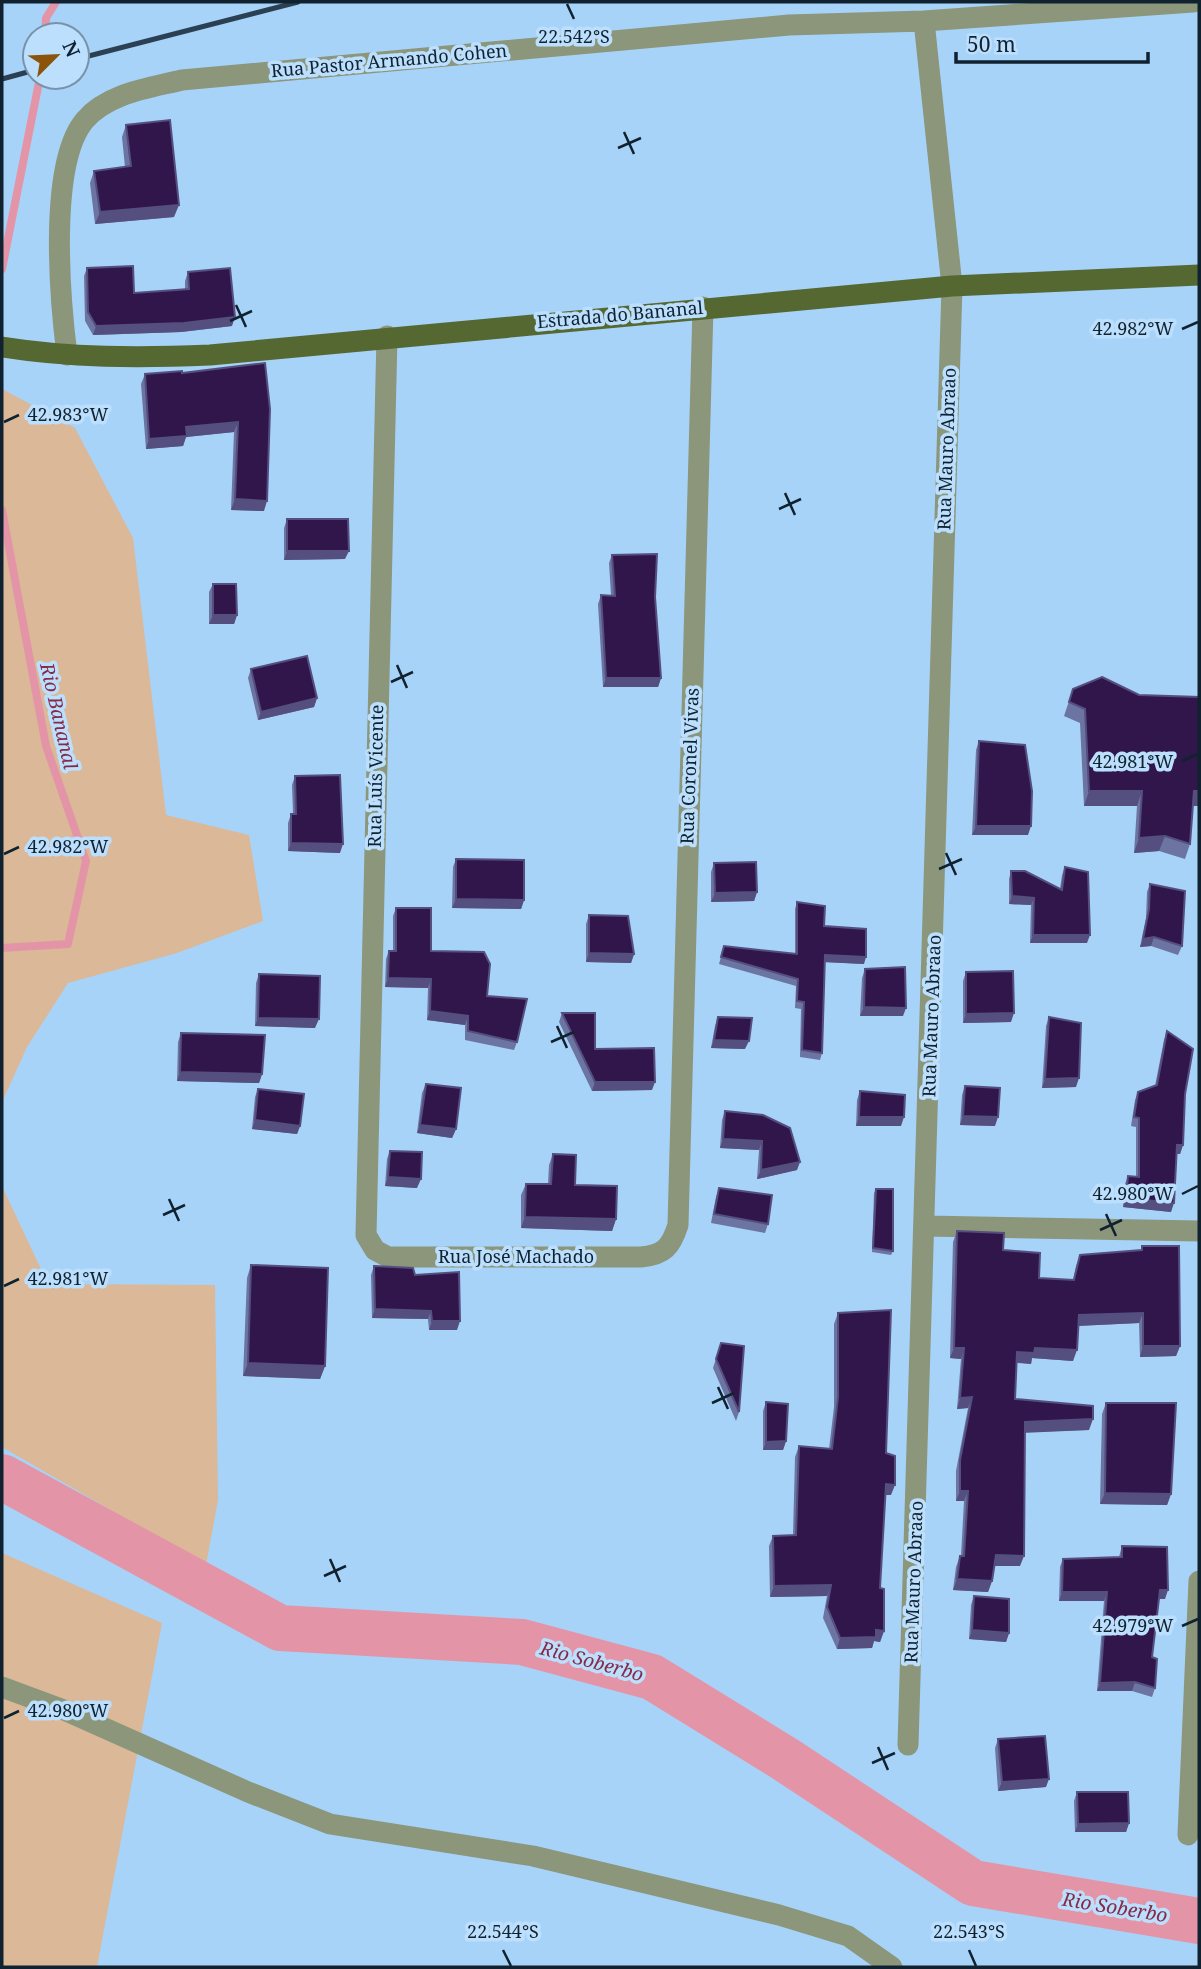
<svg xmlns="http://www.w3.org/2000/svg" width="1201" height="1969" viewBox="0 0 1201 1969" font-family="'Noto Serif',serif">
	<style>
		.green { fill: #dab898 }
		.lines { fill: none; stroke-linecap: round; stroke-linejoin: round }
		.stream { stroke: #e395a7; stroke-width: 8 }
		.river { stroke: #e395a7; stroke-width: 46 }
		.minor { stroke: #8b967a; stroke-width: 21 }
		.major { stroke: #566832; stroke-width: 21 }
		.rail { stroke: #2b4153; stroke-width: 5 }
		.wall { fill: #6c74a2 }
		.shaded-wall { fill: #544f7f }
		.building { fill: #31164b; stroke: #544f7f; stroke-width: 2 }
		.ticks { fill: none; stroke: #10212f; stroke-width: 2.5 }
		.labels { text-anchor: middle; stroke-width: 7; stroke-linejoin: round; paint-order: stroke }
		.street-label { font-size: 18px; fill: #10212f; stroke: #bbdffd }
		.water-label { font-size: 19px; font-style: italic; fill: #852b47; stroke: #bbdffd }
		.ticks-label { font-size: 18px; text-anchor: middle; fill: #10212f; stroke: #bbdffd; stroke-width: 7; stroke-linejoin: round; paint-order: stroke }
	</style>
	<rect width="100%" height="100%" fill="#a7d3f8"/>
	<path class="green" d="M2,389L75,428L133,538L166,815L249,835L263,921L177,953L68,983L27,1047L2,1102Z
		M2,1186L48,1284L215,1285L218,1500L206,1565L2,1447Z
		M2,1553L162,1623L97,1967H2Z"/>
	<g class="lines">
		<path class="stream" d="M45,35L46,18L56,2
			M2,269L40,77
			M2,510L46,746L86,861L68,944L2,948"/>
		<path class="river" d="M2,1477L280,1628L522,1642L652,1677L785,1759L973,1883L1199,1921"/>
		<path class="minor" d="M387,336L366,1235L375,1250L388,1257H641C664,1255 671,1247 678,1225L703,307
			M67,355C60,300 48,163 85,120C108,93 150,88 182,80L789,25L924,21L1193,2
			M926,1226L1199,1231
			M2,1687L64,1710L248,1792L330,1824L533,1856L779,1915L848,1936L892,1967
			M908,1745L952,286L924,21
			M1188,1835L1199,1581"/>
		<path class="major" d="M2,347C71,358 139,358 210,355L952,286L1199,275"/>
		<path class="rail" d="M77,59L298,2
			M2,79L35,70"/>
	</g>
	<path class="wall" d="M126,125L174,217L95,224L90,183L94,171L125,167L122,137Z
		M87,268L134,293L185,289V281L188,272L232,326L181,332L93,335L85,321L84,276Z
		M265,363L264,511L231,510L234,432L186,437L183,446L146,449L141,384L145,374L182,373Z
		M287,519L345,559L284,560V528Z
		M612,555L655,597L661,678L658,687H603L598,604L601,595H611L609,563Z
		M213,584L237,615L234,624H209V592Z
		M251,669L317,698L314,707L258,720L248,678Z
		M1073,689L1199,806H1193L1190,844L1185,859L1159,851L1134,853L1137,806H1084L1080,723L1064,716Z
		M979,741L1028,835H972L976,750Z
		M295,776L340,853L288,851V823L291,814H293L292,785Z
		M456,859L524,900L521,909L452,908L453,867Z
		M714,863L757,892L754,901L711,902V872Z
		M1065,867L1087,943H1030L1031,905L1009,904V879L1011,871L1060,889L1062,875Z
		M1150,884L1182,946L1178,955L1151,946L1140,947L1146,918L1147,892Z
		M797,902L864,964L825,962L822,1053L820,1060L800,1057L801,1009L795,1008L796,986L719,964L724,946L795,954V909Z
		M396,908L431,951L487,996L517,1042L514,1050L465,1040V1025L427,1020L428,988L385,987L386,959L389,951H393V916Z
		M589,915L634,954L631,963L586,962V924Z
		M865,969L903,1016H860L862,978Z
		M966,972L1011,1022L963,1023V981Z
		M259,974L315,1028L255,1026L256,983Z
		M562,1013L595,1049L652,1090L592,1091L559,1022Z
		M718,1017L745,1049L711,1048L715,1026Z
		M1049,1017L1076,1087L1042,1088L1046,1026Z
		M1167,1031L1185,1094L1183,1145L1180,1154H1176L1171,1212L1123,1207L1125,1184L1128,1176H1136V1127L1131,1126L1135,1100L1138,1092L1155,1086L1164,1040Z
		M181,1033L262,1074L259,1083L177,1081L178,1042Z
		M426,1084L456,1129L452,1138L417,1133L422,1093Z
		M965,1086L995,1126L960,1125L962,1095Z
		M258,1089L300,1126L297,1134L252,1129L255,1097Z
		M860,1091L901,1126H856L857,1100Z
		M725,1111L797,1170L757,1179L759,1150L720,1148L722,1120Z
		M390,1151L417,1188L385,1186L387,1159Z
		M553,1154L575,1185L616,1219L612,1231L521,1228V1195L526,1184H548L549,1165Z
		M719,1188L768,1224L765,1233L711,1223L716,1197Z
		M876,1189L893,1251L891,1255L872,1252L874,1193Z
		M957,1231L1003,1250L1039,1278L1073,1280L1076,1266L1080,1255L1141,1250L1142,1246L1180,1346L1176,1356L1140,1357L1139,1323L1078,1326L1073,1361L1032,1358L1031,1364L1017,1363L1015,1399L1089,1430L1025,1432L1020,1566H994L992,1581L988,1592L953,1590L956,1567L960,1556H961L964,1501H956V1471L968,1408L957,1409L961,1359L950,1358L953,1242Z
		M251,1265L325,1366L320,1379L243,1376L247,1278Z
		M374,1266L415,1275L457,1330H429L428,1319L372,1318L371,1275Z
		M838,1313L886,1453L891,1495H885L880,1588L884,1631L880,1642L874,1641L872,1648L837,1649L823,1618L827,1596L770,1597L769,1546L773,1536L793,1535L795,1457L799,1446L829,1449L834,1407V1324Z
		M721,1343L739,1412L736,1421L713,1368Z
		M766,1402L786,1441L783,1450H763V1411Z
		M1106,1403L1171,1494L1167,1505L1100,1504L1102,1414Z
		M1122,1546L1165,1599H1159L1152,1657L1155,1688L1152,1697L1132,1691H1097L1104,1601H1059L1060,1567L1063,1559L1119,1557Z
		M974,1596L1009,1633L1006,1642L969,1639L971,1605Z
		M998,1739L1046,1787L998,1791L995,1748Z
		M1077,1792L1129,1823L1126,1832H1075L1074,1801Z"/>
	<path class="shaded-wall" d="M179,205L174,217L95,224L100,212Z
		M235,317L232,326L181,332L93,335L96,326Z
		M238,422L234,432L186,437L183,446L146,449L149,439L186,427Z
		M235,499L267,501L264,511L231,510Z
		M287,551H349L345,559L284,560Z
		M213,615H237L234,624H209Z
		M606,678H661L658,687H603Z
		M317,698L314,707L258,720L261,712Z
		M1089,791H1142L1137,806H1084Z
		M1194,791H1199V806H1189Z
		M976,826H1031L1028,835H972Z
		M1165,836L1159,851L1134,853L1139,838Z
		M291,843L343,844L340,853L288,851Z
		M757,892L754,901L711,902L715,893Z
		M1012,896L1034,898L1031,905L1009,904Z
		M456,899L524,900L521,909L452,908Z
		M1033,935H1090L1087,943H1030Z
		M1154,937L1151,946L1140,947L1143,939Z
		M589,953L634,954L631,963L586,962Z
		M825,955L866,957L864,964L822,962Z
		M388,978L431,979L428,988L385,987Z
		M864,1007L906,1008L903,1016H860Z
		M430,1011L468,1016L465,1025L427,1020Z
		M1014,1013L1011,1022L963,1023L966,1014Z
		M258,1018L319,1019L315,1028L255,1026Z
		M714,1040L749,1041L745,1049L711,1048Z
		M180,1072L262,1074L259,1083L177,1081Z
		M1079,1078L1076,1087L1042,1088L1045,1079Z
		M595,1082H655L652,1090L592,1091Z
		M963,1116L998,1117L995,1126L960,1125Z
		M859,1117H904L901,1126H856Z
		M255,1120L300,1126L297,1134L252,1129Z
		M420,1125L456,1129L452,1138L417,1133Z
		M723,1139L762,1141L759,1150L720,1148Z
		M1177,1145H1183L1180,1154H1174Z
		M800,1162L797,1170L757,1179L761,1170Z
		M388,1177L421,1179L417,1188L385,1186Z
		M1126,1198L1174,1203L1171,1212L1123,1207Z
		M525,1217L616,1219L612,1231L521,1228Z
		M375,1309L431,1311L428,1319L372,1318Z
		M1143,1313L1139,1323L1075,1326L1079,1315Z
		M432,1321H460L457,1330H429Z
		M1143,1346H1180L1176,1356L1140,1357Z
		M954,1348H964L961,1359L950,1358Z
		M1035,1348L1077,1350L1073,1361L1032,1358L1031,1364L1013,1362L1017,1352Z
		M248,1363L325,1366L320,1379L243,1376Z
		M972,1397L968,1408L957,1409L960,1398Z
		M1093,1419L1089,1430L1021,1433L1025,1422Z
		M786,1441L783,1450H763L766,1442Z
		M886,1484L895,1485L891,1495H882Z
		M960,1491H968L964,1501H956Z
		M1105,1493L1171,1494L1167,1505L1100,1504Z
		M996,1555L1024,1556L1020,1566H992Z
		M957,1579L992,1581L988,1592L953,1590Z
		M831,1585L827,1596L770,1597L774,1586Z
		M1160,1590H1168L1165,1599H1157Z
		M1062,1592H1107L1104,1601H1059Z
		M876,1630L884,1631L880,1642L874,1641L872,1648L837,1649L840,1638Z
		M972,1630L1009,1633L1006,1642L969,1639Z
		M1135,1682L1132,1691H1097L1100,1683Z
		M1049,1779L1046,1787L998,1791L1002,1782Z
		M1129,1823L1126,1832H1075L1078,1824Z"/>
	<path class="building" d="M170,120L179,205L100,212L94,171L131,166L126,125Z
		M133,266L134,293L189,289L188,272L230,268L235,317L184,323L96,326L88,312L87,268Z
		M265,363L270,409L267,501L235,499L238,422L186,427L187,436L149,439L145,374L182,371V373Z
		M287,519H348L349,551H287Z
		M657,554L655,597L661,678H606L601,595L615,596L612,555Z
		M213,584H236L237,615H213Z
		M307,656L317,698L261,712L251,669Z
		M1102,677L1139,695L1199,697V791H1194L1190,844L1165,836L1139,838L1142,791H1089L1085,709L1069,702L1073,689Z
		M979,741L1025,745L1032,791L1031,826H976Z
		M340,775L343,844L291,843V814H296L295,776Z
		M456,859L524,860V900L456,899Z
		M756,862L757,892L715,893L714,863Z
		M1065,867L1088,872L1090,935H1033L1034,898L1012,896L1011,871H1025L1062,890Z
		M1150,884L1185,891L1182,946L1154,937L1143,939L1149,909Z
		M797,902L825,906L824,926L866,929V957L825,955L822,1053L802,1050L804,1002L797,1001L798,979L721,957L724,946L797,954Z
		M396,908H431V951L484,952L490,964L487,996L527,999L517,1042L468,1031V1016L430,1011L431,979L388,978L389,951H396Z
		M589,915L628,916L634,954L589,953Z
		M905,967L906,1008L864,1007L865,969Z
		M1013,971L1014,1013L966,1014V972Z
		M259,974L320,976L319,1019L258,1018Z
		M562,1013H595V1049L654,1048L655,1082H595Z
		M718,1017L752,1018L749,1041L714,1040Z
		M1049,1017L1081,1023L1079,1078L1045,1079Z
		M1167,1031L1193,1049L1185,1094L1183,1145H1177L1174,1203L1126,1198L1128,1176L1139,1177V1118L1134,1117L1138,1092L1157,1085Z
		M181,1033L265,1035L262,1074L180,1072Z
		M426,1084L461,1088L456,1129L420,1125Z
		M965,1086L1000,1088L998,1117L963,1116Z
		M258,1089L304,1094L300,1126L255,1120Z
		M860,1091L905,1095L904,1117H859Z
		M725,1111L763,1115L790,1128L800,1162L761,1170L762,1141L723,1139Z
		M390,1151L422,1152L421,1179L388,1177Z
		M553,1154L576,1155L575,1185L617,1186L616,1219L525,1217L526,1184H551Z
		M719,1188L772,1195L768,1224L714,1214Z
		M876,1189H893V1251L873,1248Z
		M957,1231L1004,1233L1003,1250L1040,1253L1039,1278L1074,1280L1080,1255L1142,1250V1246H1179L1180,1346H1143V1313L1079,1315L1077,1350L1035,1348L1034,1353L1017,1352L1015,1399L1093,1406V1419L1025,1422L1024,1556L996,1555L992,1581L957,1579L960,1556H964L968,1491H960V1460L972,1397L960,1398L964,1348H954Z
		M251,1265L328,1268L325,1366L248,1363Z
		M374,1266L413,1268L415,1275L459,1272L460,1321H432L431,1311L375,1309Z
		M891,1310L886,1453L895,1456V1485L886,1484L880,1588L884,1589V1631L876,1630V1637L840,1638L827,1607L831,1585L774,1586L773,1536L796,1535L799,1446L832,1449L838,1397V1313Z
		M721,1343L744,1346L739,1412L716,1359Z
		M766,1402L788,1404L786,1441L766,1442Z
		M1106,1403H1176L1171,1494L1105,1493Z
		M1122,1546L1167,1547L1168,1590H1160L1152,1657L1157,1659L1155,1688L1135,1682L1100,1683L1107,1592H1062L1063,1559L1122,1557Z
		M974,1596L1009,1599V1633L972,1630Z
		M1045,1736L1049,1779L1002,1782L998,1739Z
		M1077,1792H1128L1129,1823L1078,1824Z"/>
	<path class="ticks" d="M567,4L574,19M624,132L634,154M618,148L641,138M236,305L246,327M230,321L252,311M1182,329L1198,322M4,422L19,415M785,493L795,515M779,509L801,499M397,665L407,688M391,682L413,672M1182,761L1198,754M946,853L956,875M4,854L19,847M939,869L962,859M557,1026L567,1048M551,1042L574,1032M1182,1194L1198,1186M169,1199L179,1221M1106,1214L1116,1236M163,1215L185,1205M1100,1230L1122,1220M4,1286L19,1279M718,1387L728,1409M712,1403L734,1393M330,1559L340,1582M324,1576L346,1566M1182,1626L1198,1619M4,1718L19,1711M878,1747L888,1770M872,1763L895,1753M503,1950L511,1966M969,1950L976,1966"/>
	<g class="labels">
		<g class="street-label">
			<text transform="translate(389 61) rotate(-5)" y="6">Rua Pastor Armando Cohen</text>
			<text transform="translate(620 315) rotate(-5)" y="6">Estrada do Bananal</text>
			<text transform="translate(947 449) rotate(-88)" y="6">Rua Mauro Abraao</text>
			<text transform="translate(690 766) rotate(-88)" y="6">Rua Coronel Vivas</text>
			<text transform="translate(376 776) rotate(-89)" y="6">Rua Luís Vicente</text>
			<text transform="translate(932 1016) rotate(-88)" y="6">Rua Mauro Abraao</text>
			<text x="516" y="1263">Rua José Machado</text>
			<text transform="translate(914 1582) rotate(-88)" y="6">Rua Mauro Abraao</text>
		</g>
		<g class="water-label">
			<text transform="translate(59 716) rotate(77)" y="7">Rio Bananal</text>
			<text transform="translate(592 1661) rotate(15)" y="7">Rio Soberbo</text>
			<text transform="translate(1115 1907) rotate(9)" y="7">Rio Soberbo</text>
		</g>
	</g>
	<g class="ticks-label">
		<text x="574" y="43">22.542°S</text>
		<text x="1133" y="335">42.982°W</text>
		<text x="68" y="421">42.983°W</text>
		<text x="1133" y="768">42.981°W</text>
		<text x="68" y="853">42.982°W</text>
		<text x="1133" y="1200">42.980°W</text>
		<text x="68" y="1285">42.981°W</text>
		<text x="1133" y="1632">42.979°W</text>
		<text x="68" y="1717">42.980°W</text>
		<text x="503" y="1938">22.544°S</text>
		<text x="969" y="1938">22.543°S</text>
	</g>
	<rect width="1201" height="1969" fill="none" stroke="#10212f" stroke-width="7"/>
	<g transform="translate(56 56) rotate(66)"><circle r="33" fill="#bbdffd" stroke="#7793ab" stroke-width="2"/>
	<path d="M0-5L12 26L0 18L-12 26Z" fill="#8c540b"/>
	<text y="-10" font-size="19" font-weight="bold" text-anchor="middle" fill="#10212f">N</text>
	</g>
	<path d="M956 52v10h192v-10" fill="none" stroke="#10212f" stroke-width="3.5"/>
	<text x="967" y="52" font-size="21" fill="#10212f" stroke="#bbdffd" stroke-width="5" paint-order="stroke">50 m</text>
</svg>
